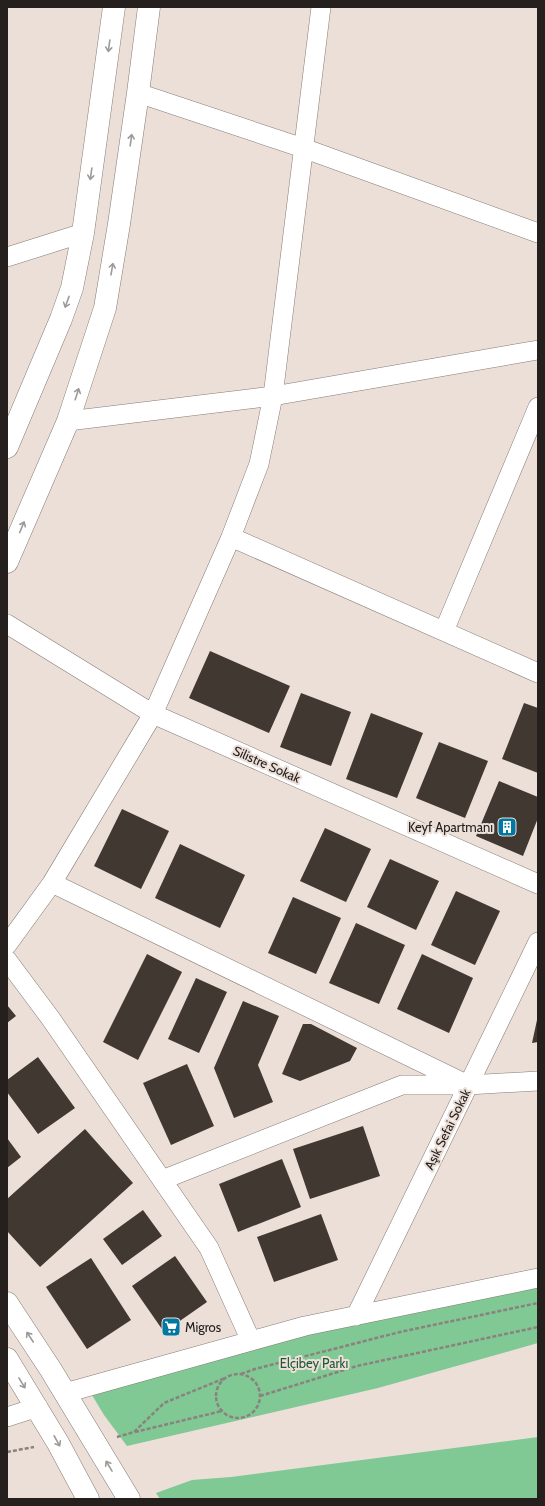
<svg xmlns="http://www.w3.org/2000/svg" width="545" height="1506" viewBox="0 0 545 1506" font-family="Cabin,sans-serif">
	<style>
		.green { fill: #80c894 }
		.building { fill: #423832 }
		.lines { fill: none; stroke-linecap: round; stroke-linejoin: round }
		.street-casing { stroke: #867b75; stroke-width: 20 }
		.secondary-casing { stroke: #867b75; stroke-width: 23 }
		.path { stroke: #8a827d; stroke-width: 2.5; stroke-dasharray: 4 2; stroke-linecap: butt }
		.street { stroke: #fff; stroke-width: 19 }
		.secondary { stroke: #fff; stroke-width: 22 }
		.oneway { stroke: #9d9b9a }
		.labels { text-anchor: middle; stroke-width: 4; stroke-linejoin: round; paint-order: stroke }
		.street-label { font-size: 13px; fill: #25201e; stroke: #ebdfd8 }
		.poi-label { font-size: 13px; fill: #25201e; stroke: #ebdfd8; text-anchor: end }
		.park-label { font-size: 13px; fill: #1e5733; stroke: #ebdfd8 }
	</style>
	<rect width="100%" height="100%" fill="#ebdfd8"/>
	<path class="green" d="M538,1278V1343L378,1388L127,1446L104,1415L92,1395L97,1384Z
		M538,1437V1499H160L156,1493L192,1480L231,1477Z"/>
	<path class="building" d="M210,651L290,686L269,733L189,698Z
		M301,693L351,712L331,766L280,747Z
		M524,703L538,708V773L502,759Z
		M371,713L423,733L397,798L346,779Z
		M439,742L488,761L465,818L416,798Z
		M499,781L538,797V818L523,856L476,836Z
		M122,809L169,831L141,889L94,866Z
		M325,828L371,849L346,902L300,881Z
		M180,844L245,875L220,928L155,898Z
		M390,859L439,881L416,930L367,907Z
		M456,891L500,911L475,965L431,945Z
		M293,897L341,918L316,974L268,953Z
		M356,923L405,945L379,1004L329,983Z
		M147,954L182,972L138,1060L103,1042Z
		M422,954L473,978L449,1033L397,1009Z
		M196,978L227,992L199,1053L168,1039Z
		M243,1001L279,1016L258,1065L273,1102L234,1118L214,1068Z
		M7,1005L16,1016L7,1023Z
		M537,1020L538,1042L532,1043Z
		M303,1024H311L357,1048L350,1061L300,1081L282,1074Z
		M38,1057L75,1108L38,1134L7,1092V1080Z
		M187,1064L214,1126L171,1145L143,1083Z
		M363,1126L380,1176L310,1199L293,1149Z
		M85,1129L133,1183L40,1267L7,1231V1199Z
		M7,1138L21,1157L7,1168Z
		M282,1159L301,1207L238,1232L219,1184Z
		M143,1210L162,1236L122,1265L103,1239Z
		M321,1214L338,1260L274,1282L257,1237Z
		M175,1256L207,1302L164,1332L132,1286Z
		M91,1258L131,1320L87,1349L46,1287Z"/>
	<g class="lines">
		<g class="street-casing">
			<path id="street" d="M138,93L303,148L538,233
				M7,257L83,233
				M68,421L273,396L538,350
				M231,537L538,673
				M7,624L153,714L538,884
				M444,631L538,407
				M52,883L468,1085
				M7,945L52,883L153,714L231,537L259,464L273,396L321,7
				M7,960L51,1019L209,1248L251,1341
				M162,1180L402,1085H468L538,1081
				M356,1316L538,942
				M65,1393L305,1326L538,1278
				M7,1417L38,1407"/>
		</g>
		<g class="secondary-casing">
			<path id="secondary" d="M7,447L61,319L72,288L83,233L114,7
				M7,562L68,421L105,308L119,224L138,93L149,7
				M7,1303L51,1370L129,1499
				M7,1359L58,1443L88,1499"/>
		</g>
		<path class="path" d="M241,1374L255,1369L400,1332L538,1303
			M216 1396a22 22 0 1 1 44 0a22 22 0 1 1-44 0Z
			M260,1396L357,1366L538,1327
			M135,1432L222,1411
			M117,1437L134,1432L164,1403L225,1378
			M7,1452L34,1447"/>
		<use href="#street" class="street"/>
		<use href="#secondary" class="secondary"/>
	</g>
	<defs><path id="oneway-shaft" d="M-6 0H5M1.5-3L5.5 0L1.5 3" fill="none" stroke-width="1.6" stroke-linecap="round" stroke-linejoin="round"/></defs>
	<g class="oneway">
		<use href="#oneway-shaft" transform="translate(109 46) rotate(98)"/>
		<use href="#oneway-shaft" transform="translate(131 140) rotate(-82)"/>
		<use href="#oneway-shaft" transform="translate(91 174) rotate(98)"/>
		<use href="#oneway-shaft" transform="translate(112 269) rotate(-80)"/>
		<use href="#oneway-shaft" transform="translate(67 302) rotate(110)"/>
		<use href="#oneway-shaft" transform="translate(77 394) rotate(-72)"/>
		<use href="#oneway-shaft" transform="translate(22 527) rotate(-67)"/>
		<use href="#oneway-shaft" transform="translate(30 1337) rotate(-123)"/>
		<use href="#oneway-shaft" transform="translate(22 1383) rotate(58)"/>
		<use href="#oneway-shaft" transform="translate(57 1441) rotate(61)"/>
		<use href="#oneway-shaft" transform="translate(109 1466) rotate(-121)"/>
	</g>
	<defs>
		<g id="building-square" transform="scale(1)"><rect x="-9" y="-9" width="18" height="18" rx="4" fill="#0078a1" stroke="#ebdfd8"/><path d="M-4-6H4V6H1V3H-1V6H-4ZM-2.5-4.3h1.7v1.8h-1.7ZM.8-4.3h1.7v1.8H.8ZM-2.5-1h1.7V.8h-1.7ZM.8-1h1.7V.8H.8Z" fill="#fff"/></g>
		<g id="supermarket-square" transform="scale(1)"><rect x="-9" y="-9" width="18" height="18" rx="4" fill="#0078a1" stroke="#ebdfd8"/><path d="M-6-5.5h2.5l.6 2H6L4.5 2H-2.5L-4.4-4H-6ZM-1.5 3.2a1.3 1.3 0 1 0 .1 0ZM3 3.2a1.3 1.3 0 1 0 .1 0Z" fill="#fff"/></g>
	</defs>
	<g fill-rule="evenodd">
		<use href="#building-square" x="507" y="827"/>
		<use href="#supermarket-square" x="171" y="1327"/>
	</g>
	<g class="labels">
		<g class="street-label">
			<text transform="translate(267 764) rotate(24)" y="5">Silistre Sokak</text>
			<text transform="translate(447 1129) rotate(-64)" y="5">Aşık Sefai Sokak</text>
		</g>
		<g class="poi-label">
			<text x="493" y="832">Keyf Apartmanı</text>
			<text x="185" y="1332" text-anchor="start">Migros</text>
		</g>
		<g class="park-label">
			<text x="314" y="1368">Elçibey Parkı</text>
		</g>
	</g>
	<rect width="545" height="1506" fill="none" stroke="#25201e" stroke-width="16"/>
</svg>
